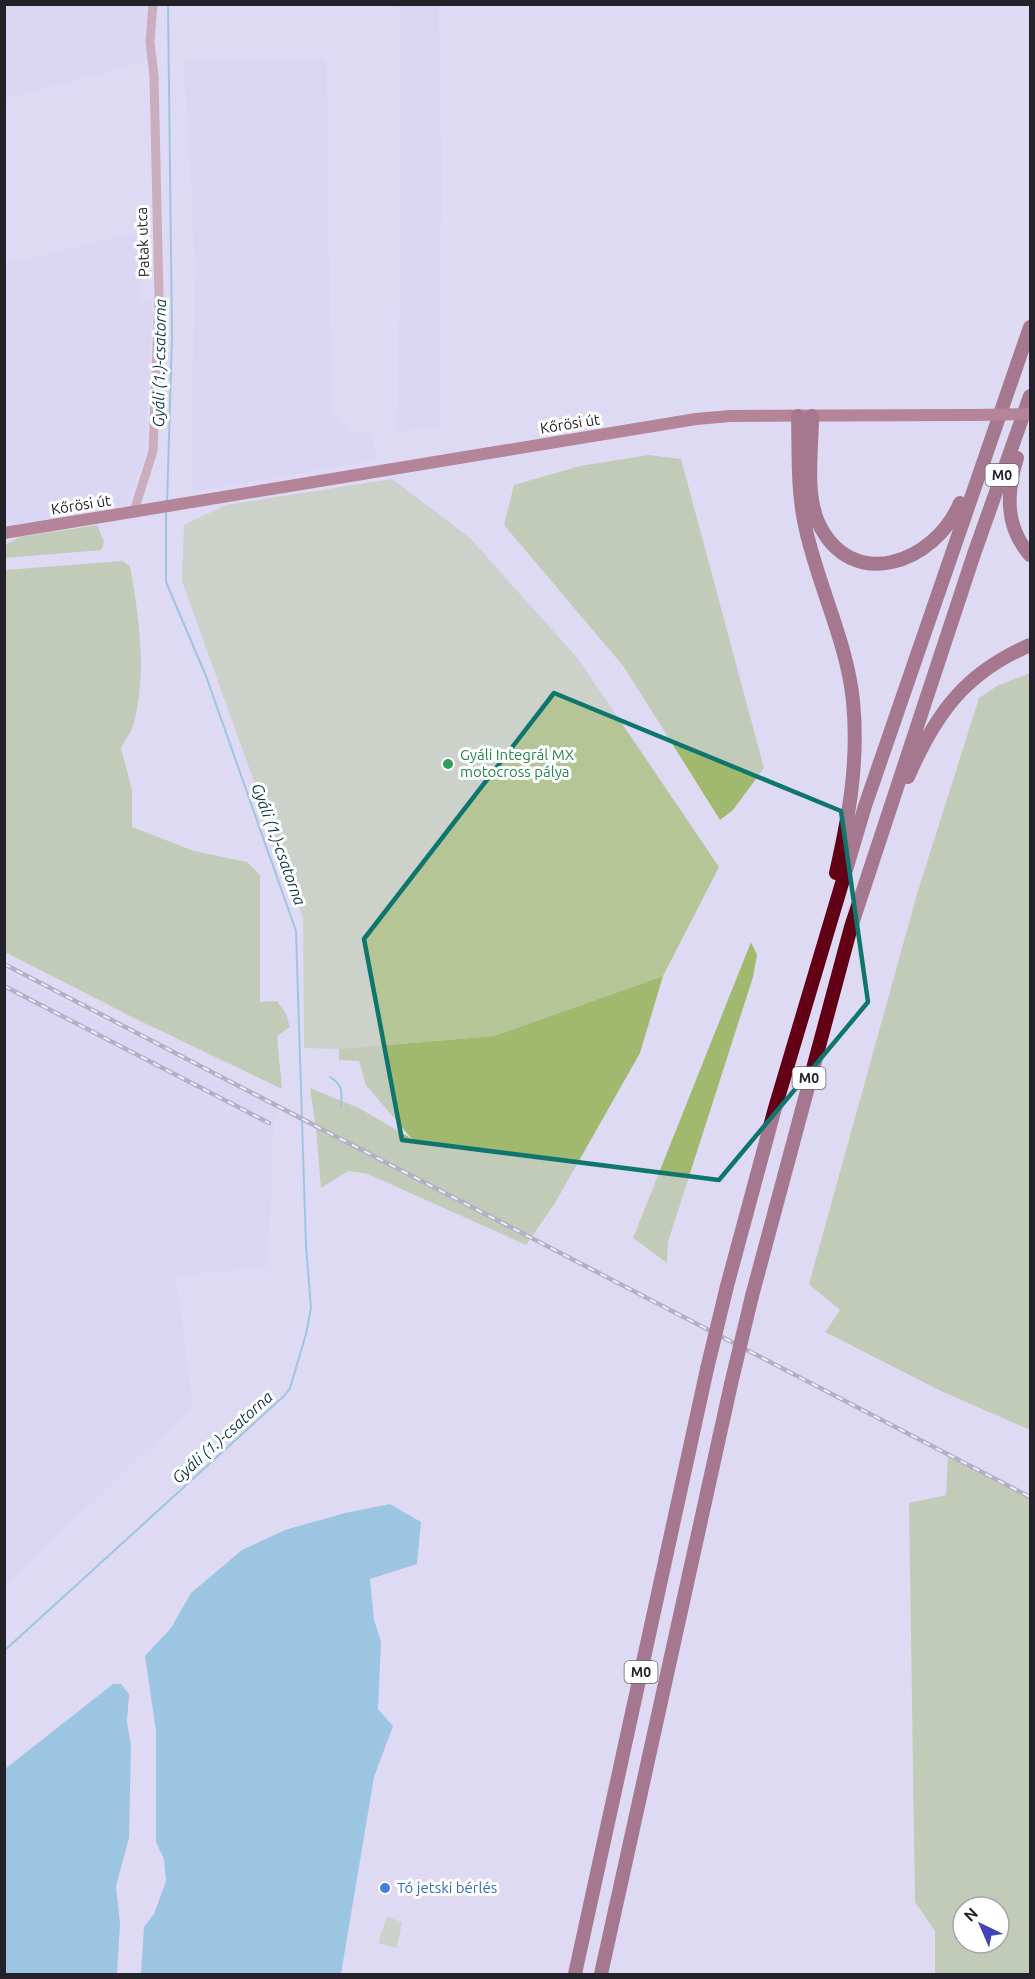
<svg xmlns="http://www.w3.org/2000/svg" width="1035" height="1979" viewBox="0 0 1035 1979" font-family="Ubuntu,sans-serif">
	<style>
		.built { fill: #d6d0f1 }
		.green { fill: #b5c596 }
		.forest { fill: #a1b86f; fill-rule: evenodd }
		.water { fill: #4babcb }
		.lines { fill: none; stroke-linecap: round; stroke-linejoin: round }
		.stream { stroke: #4babcb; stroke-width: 2 }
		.minor { stroke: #b2797a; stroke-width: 9 }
		.major { stroke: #811b2a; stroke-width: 12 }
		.highway { stroke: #620016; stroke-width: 14 }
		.rail-casing { stroke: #7e7b8c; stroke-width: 4.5 }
		.rail { stroke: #fff; stroke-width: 2; stroke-dasharray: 7; stroke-linecap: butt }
		.major-bridge { stroke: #811b2a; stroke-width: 12 }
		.highway-bridge { stroke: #620016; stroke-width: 14 }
		.marked { fill: none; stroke: #0f766e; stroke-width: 4.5; stroke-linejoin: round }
		.leisure-dot { fill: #2e9e5b; stroke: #fff; stroke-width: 2 }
		.shop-dot { fill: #3f7fe0; stroke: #fff; stroke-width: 2 }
		.labels { text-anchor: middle; stroke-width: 6; stroke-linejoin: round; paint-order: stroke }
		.shield { fill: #fff; stroke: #65646a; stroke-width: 1.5 }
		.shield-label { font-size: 14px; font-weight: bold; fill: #23212a }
		.street-label { font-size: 15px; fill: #23212a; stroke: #fff }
		.leisure-label { font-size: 15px; fill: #27864d; stroke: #fff; text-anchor: start }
		.shop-label { font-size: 15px; fill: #366cbe; stroke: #fff; text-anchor: start }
		.water-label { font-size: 16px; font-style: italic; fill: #0c3946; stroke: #fff }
	</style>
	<rect width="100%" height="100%" fill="#dfdaf4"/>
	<path class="built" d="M5,5H157L152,60L5,99Z
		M399,5H438L442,163L439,427L397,432L401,167Z
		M326,58L332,412H336L348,432L370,431L378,460L191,492L195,265L184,62Z
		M139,232L141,302H152L145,456L127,505L5,526V264Z
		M5,971L280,1110L274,1122L268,1267L176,1276L193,1406L5,1586Z"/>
	<path class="green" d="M392,479L470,538L579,660L719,867L663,976L494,1036L339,1049L304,1048L303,918L182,581L184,525L226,505Z
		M387,1917L402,1922L397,1948L378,1943Z"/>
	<path class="forest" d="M649,455L681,459L764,768L733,810L720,820L624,667L504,525L514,485L580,466Z
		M97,525L104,541L102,550L5,558V545L20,537Z
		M122,561L130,566C139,618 147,671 134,723C132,731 125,740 121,748L132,790V827L194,851L247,862L260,875V1002L277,1001L286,1014L290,1027L277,1036L282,1089L136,1019L5,952V570Z
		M1030,673V1430L941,1391L825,1332L840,1310L809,1284L917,894L979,698L997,686Z
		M751,942L757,955L753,977L668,1242L667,1263L633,1238Z
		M663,976L640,1053L555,1203L526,1245L368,1174L348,1171L321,1188L316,1129L310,1088L359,1108L412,1139L366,1085L359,1061L339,1060V1049L494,1036Z
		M948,1453L1030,1497V1974H935V1931L915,1902L909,1503L946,1495ZM963,1907H999V1943H963Z"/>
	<path class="water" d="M390,1504L421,1522L417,1564L370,1579L374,1620L381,1641L378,1709L393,1726L374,1777L341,1974H141L144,1927L154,1914L166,1881L164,1859L156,1842V1731L145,1656L171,1628L191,1593L242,1550L285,1530L345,1513Z
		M113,1684H121L129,1694L127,1722L131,1745L129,1838L116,1886L120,1924L117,1974H5V1769Z"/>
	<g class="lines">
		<path class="stream" d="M167,503L172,337L168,4
			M330,1077C343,1085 342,1092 341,1106
			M4,1651L285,1395L290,1388L306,1334L311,1308L306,1246L296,931L206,676L166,582V511"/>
		<path class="minor" d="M134,511L153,451L159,297L154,76L150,42L153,4"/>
		<path class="major" d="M4,533L696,419L730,416L972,415"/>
		<path class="highway" d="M798,416C799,454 797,493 806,530C819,588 847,642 853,701C859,761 849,816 836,873
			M812,416C812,449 805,491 818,522C851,594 935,563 960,503
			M1017,458C1006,493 1005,527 1030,555
			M908,777C936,713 965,673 1030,645
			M727,1286L775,1108L865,806L1030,327
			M752,1296L851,927L974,554L1030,396
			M575,1974L707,1369
			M601,1974L731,1384"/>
		<g class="rail-casing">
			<path id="rail" d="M4,964L1030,1497
				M4,986L269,1123"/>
		</g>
		<use href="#rail" class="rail"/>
		<path class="major-bridge" d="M972,415L1030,414"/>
		<path class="highway-bridge" d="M707,1369L727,1286
			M731,1384L752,1296"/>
	</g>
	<path d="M0 0H1035V1979H0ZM554,693L841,811L868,1002L719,1180L402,1140L364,939Z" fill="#dfdaf4" fill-opacity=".55" fill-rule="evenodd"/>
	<path class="marked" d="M554,693L841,811L868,1002L719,1180L402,1140L364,939Z"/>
	<circle class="leisure-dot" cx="448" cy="764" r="6"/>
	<circle class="shop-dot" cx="385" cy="1888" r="6"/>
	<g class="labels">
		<g class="shield">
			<rect x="985.5" y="464" width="33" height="22" rx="4.5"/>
			<rect x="792.5" y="1067" width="33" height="22" rx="4.5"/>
			<rect x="624.5" y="1661" width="33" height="22" rx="4.5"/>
		</g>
		<g class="shield-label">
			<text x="1002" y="480">M0</text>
			<text x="809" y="1083">M0</text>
			<text x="641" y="1677">M0</text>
		</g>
		<g class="street-label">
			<text transform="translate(143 242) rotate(-92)" y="5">Patak utca</text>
			<text transform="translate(570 424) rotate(-9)" y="5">Kőrösi út</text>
			<text transform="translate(81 505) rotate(-9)" y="5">Kőrösi út</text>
		</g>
		<g class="leisure-label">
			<text x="460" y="760">Gyáli Integrál MX<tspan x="460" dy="17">motocross pálya</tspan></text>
		</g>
		<g class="shop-label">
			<text x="397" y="1893">Tó jetski bérlés</text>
		</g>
		<g class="water-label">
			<text transform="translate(159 363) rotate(-89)" y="6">Gyáli (1.)-csatorna</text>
			<text transform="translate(279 844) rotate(70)" y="6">Gyáli (1.)-csatorna</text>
			<text transform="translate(222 1437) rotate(-42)" y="6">Gyáli (1.)-csatorna</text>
		</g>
	</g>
	<rect width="1035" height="1979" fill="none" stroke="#23212a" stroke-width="12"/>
	<g transform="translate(981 1925) rotate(316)"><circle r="28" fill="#ffffff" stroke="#a7a6aa" stroke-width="1.5"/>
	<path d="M0-4.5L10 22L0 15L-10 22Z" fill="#4643b9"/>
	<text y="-9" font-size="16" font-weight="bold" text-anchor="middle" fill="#23212a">N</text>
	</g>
</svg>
